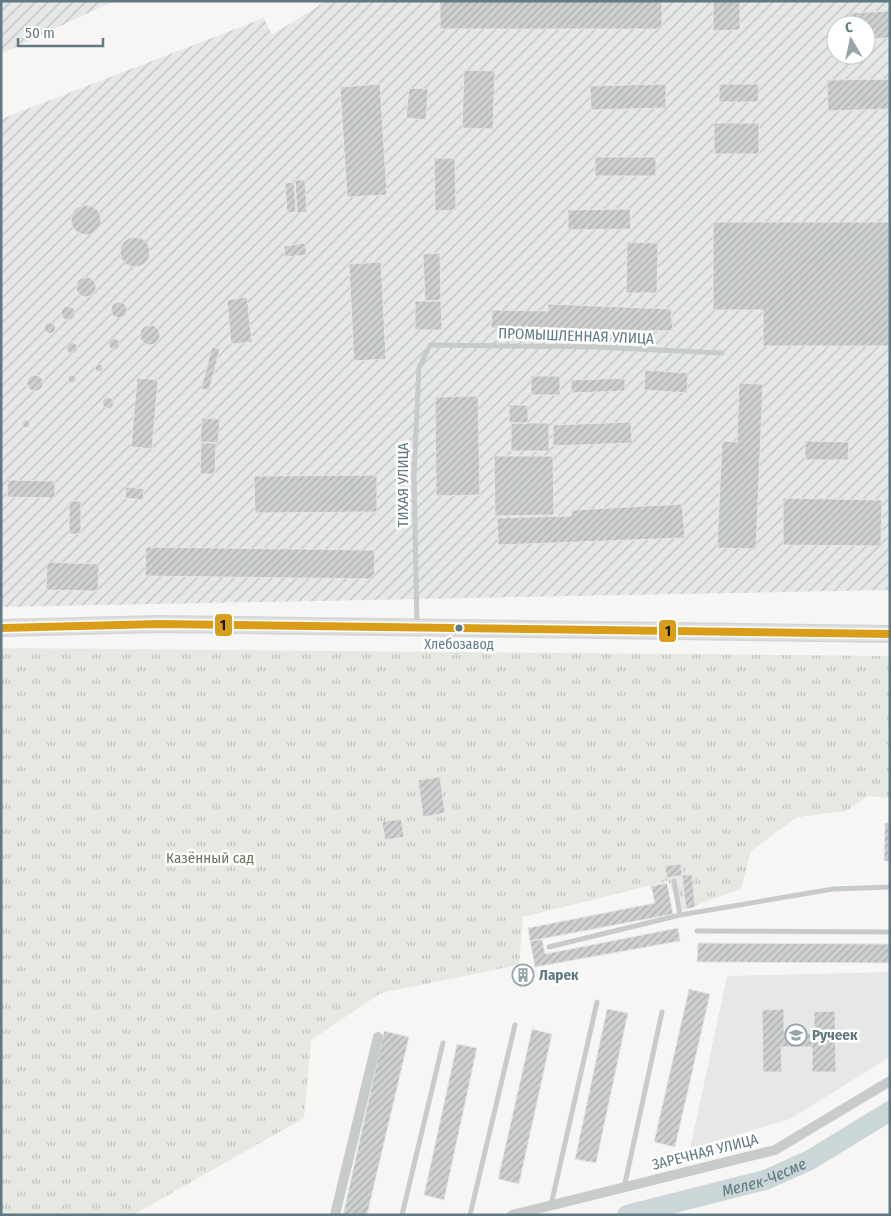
<svg xmlns="http://www.w3.org/2000/svg" width="891" height="1216" viewBox="0 0 891 1216" font-family="'Fira Sans Condensed',sans-serif">
	<style>
		.built { fill: #e6e8e8 }
		.industrial { fill: url(#industrial-furrows); fill-rule: evenodd }
		.park { fill: url(#park-tufts) }
		.lines { fill: none; stroke-linecap: round; stroke-linejoin: round }
		.river { stroke: #cad6d7; stroke-width: 20 }
		.building { fill: url(#building-hatch); stroke: #e6e6e5 }
		.secondary-casing { stroke: #d3d4d5; stroke-width: 18 }
		.lane { stroke: #c8cbcb; stroke-width: 5 }
		.street { stroke: #c8cbcb; stroke-width: 10 }
		.secondary { stroke: #dedfdf; stroke-width: 15 }
		.bus-1-casing { stroke: #fff; stroke-width: 11 }
		.bus-1 { stroke: #d99d1a; stroke-width: 8 }
		.bus-dot { fill: #607982; stroke: #fff; stroke-width: 2 }
		.labels { text-anchor: middle; stroke-width: 5; stroke-linejoin: round; paint-order: stroke }
		.bus-label { font-size: 14px; fill: #607982; stroke: #fff }
		.street-label { font-size: 15px; fill: #607982; stroke: #fff }
		.park-label { font-size: 15px; fill: #697960; stroke: #fff }
		.poi-label { font-size: 15px; font-weight: bold; fill: #607982; stroke: #fff; text-anchor: start }
		.water-label { font-size: 16px; font-style: italic; fill: #5b797c; stroke: #fff }
		.line-badge { stroke: #fff; stroke-width: 2 }
		.pale-badge-label { font-size: 14px; text-anchor: middle; font-weight: bold; fill: #111 }
	</style>
	<defs>
		<pattern id="industrial-furrows" width="10" height="10" patternUnits="userSpaceOnUse" patternTransform="scale(1.25)"><rect width="10" height="10" fill="#e6e8e8"/><path d="M-1 1l2-2M0 10L10 0M9 11l2-2" fill="none" stroke="#bec1c1"/></pattern>
		<pattern id="park-tufts" width="24" height="20" patternUnits="userSpaceOnUse" patternTransform="scale(1.25)"><rect width="24" height="20" fill="#e6e8e2"/><path d="M3 7l-1-3M5 7V3M7 7l1-3M15 17l-1-3M17 17v-4M19 17l1-3" fill="none" stroke="#bec1bd"/></pattern>
		<pattern id="building-hatch" width="6" height="6" patternUnits="userSpaceOnUse" patternTransform="scale(1.25)"><rect width="6" height="6" fill="#ced0d0"/><path d="M-1 1l2-2M0 6l6-6M5 7l2-2" fill="none" stroke="#abaeae"/></pattern>
	</defs>
	<rect width="100%" height="100%" fill="#f7f6f5"/>
	<path class="built" d="M890,972V1057L790,1119L690,1149L727,976Z"/>
	<path class="industrial" d="M1,1H114L1,54Z
		M326,1H890V590L1,607V119L264,18L272,35ZM836,25H866V55H836Z"/>
	<path class="park" d="M1,648L890,656V798L868,796L846,811L797,817L751,851L741,889L682,910L668,881L523,917L519,965L381,993L311,1040L304,1118L133,1215H1Z"/>
	<g class="lines">
		<path class="river" id="s1" d="M627,1215L765,1180L810,1160L890,1111"/>
	</g>
	<path class="building" d="M440,1H662V29H440Z
		M713,1H740V30L713,31Z
		M890,11V38L866,39V25H850V13Z
		M464,70L495,71L493,129L462,128Z
		M890,79V109L828,111L827,80Z
		M380,84L387,195L347,197L340,87Z
		M666,84V108L591,110L590,86Z
		M719,84H759L758,102H719Z
		M409,88L428,89L426,120L406,118Z
		M714,123H759V154H714Z
		M595,157H656V176H595Z
		M434,158H455L456,210L435,211Z
		M295,180H305L307,212L297,213Z
		M294,182L296,212L287,213L285,183Z
		M71 220a15 15 0 1 1 30 0a15 15 0 1 1-30 0Z
		M630,209L631,229L568,230V210Z
		M713,222H890V346H763V310H713Z
		M120 252a15 15 0 1 1 30 0a15 15 0 1 1-30 0Z
		M627,242L658,243L657,293H626Z
		M305,243L307,255L285,257L284,246Z
		M440,253L441,300L425,301L423,254Z
		M381,262L386,359L354,361L349,264Z
		M76 287a10 10 0 1 1 20 0a10 10 0 1 1-20 0Z
		M247,297L252,342L231,344L227,300Z
		M415,301H441L442,330H415Z
		M111 310a8 8 0 1 1 16 0a8 8 0 1 1-16 0Z
		M548,304L671,309L673,331L491,328L492,310L548,311Z
		M61 313a7 7 0 1 1 14 0a7 7 0 1 1-14 0Z
		M44.5 328a5.5 5.5 0 1 1 11 0a5.5 5.5 0 1 1-11 0Z
		M140 335a10 10 0 1 1 20 0a10 10 0 1 1-20 0Z
		M108.5 344a5.5 5.5 0 1 1 11 0a5.5 5.5 0 1 1-11 0Z
		M66.5 348a5.5 5.5 0 1 1 11 0a5.5 5.5 0 1 1-11 0Z
		M212,347L220,349L209,390L201,389Z
		M95 368a4 4 0 1 1 8 0a4 4 0 1 1-8 0Z
		M645,370L688,373L687,393L644,390Z
		M68 379a4 4 0 1 1 8 0a4 4 0 1 1-8 0Z
		M27 383a8 8 0 1 1 16 0a8 8 0 1 1-16 0Z
		M531,376H560V395H531Z
		M137,378L158,380L152,449L131,447Z
		M625,378V391L571,393V380Z
		M739,383L763,384L756,549L717,548L722,441L737,442Z
		M478,396L480,495L436,496L435,397Z
		M102.5 403a5.5 5.5 0 1 1 11 0a5.5 5.5 0 1 1-11 0Z
		M509,405H528V423H509Z
		M202,418L220,419L218,443L200,442Z
		M22 424a4 4 0 1 1 8 0a4 4 0 1 1-8 0Z
		M631,422L632,443L553,446V425Z
		M511,423H549V451H511Z
		M805,441L849,442L848,460H805Z
		M201,443H216L215,474H200Z
		M494,456H553L554,515L495,516Z
		M377,475V512L255,513L254,476Z
		M8,480L55,481V498L7,497Z
		M126,487L144,489L143,500L125,498Z
		M783,498L882,500L881,546L783,545Z
		M69,501H81V534H69Z
		M682,504L685,538L498,545L497,518L571,516L572,510Z
		M146,547L375,550L374,579L145,576Z
		M47,562L99,564L98,591L46,590Z
		M440,777L445,813L423,817L418,780Z
		M401,819L404,837L385,840L382,822Z
		M885,823H890V861H884Z
		M681,864L682,875L667,878L665,866Z
		M682,875H692L695,907L686,909Z
		M667,883L673,914L530,941L528,928L655,903L651,886Z
		M678,928L680,941L535,967L530,941L542,939L545,954Z
		M698,943L890,944V963L697,962Z
		M526,970L529,977L520,981L517,974Z
		M689,989L710,994L675,1147L654,1142Z
		M607,1009L628,1013L596,1163L575,1159Z
		M784,1009V1033H814V1012L835,1011L836,1072H812V1047H781L782,1072H763L762,1010Z
		M532,1029L552,1034L519,1184L498,1179Z
		M384,1031L409,1037L367,1215H343Z
		M457,1044L477,1048L444,1200L424,1195Z"/>
	<g class="lines">
		<g class="secondary-casing">
			<path id="secondary" d="M1,628L159,624L890,634"/>
		</g>
		<path class="lane" d="M417,626L414,474L419,368L430,345L595,347L722,353
			M674,881L680,915
			M697,931L890,932
			M549,947L680,915L833,889L890,887
			M624,1188L662,1012
			M551,1205L597,1002
			M402,1215L443,1043
			M470,1215L515,1025"/>
		<path class="street" d="M335,1215L378,1037
			M512,1215L775,1150L890,1081"/>
		<use href="#secondary" class="secondary"/>
		<g class="bus-1-casing">
			<path id="bus-1" d="M1,628L159,624L890,634"/>
		</g>
		<use href="#bus-1" class="bus-1"/>
	</g>
	<defs>
		<g id="building-ring" transform="scale(1.125)"><circle r="9.5" fill="#fff" stroke="#95a5aa" stroke-width="1.5"/><path d="M-4-6H4V6H1V3H-1V6H-4ZM-2.5-4.3h1.7v1.8h-1.7ZM.8-4.3h1.7v1.8H.8ZM-2.5-1h1.7V.8h-1.7ZM.8-1h1.7V.8H.8Z" fill="#95a5aa"/></g>
		<g id="school-ring" transform="scale(1.125)"><circle r="9.5" fill="#fff" stroke="#95a5aa" stroke-width="1.5"/><path d="M0-5L7-2L0 1L-7-2ZM-4 1L0 2.5L4 1V4Q0 6-4 4Z" fill="#95a5aa"/></g>
	</defs>
	<g fill-rule="evenodd">
		<use href="#building-ring" x="523" y="975"/>
		<use href="#school-ring" x="796" y="1035"/>
	</g>
	<circle class="bus-dot" cx="459" cy="628" r="4.5"/>
	<g class="labels">
		<g class="bus-label">
			<text x="459" y="649">Хлебозавод</text>
		</g>
		<g class="street-label">
			<text transform="translate(576 336) rotate(2)" y="5">ПРОМЫШЛЕННАЯ УЛИЦА</text>
			<text transform="translate(403 485) rotate(-90)" y="5">ТИХАЯ УЛИЦА</text>
			<text transform="translate(705 1152) rotate(-14)" y="5">ЗАРЕЧНАЯ УЛИЦА</text>
		</g>
		<g class="park-label">
			<text x="210" y="863">Казённый сад</text>
		</g>
		<g class="poi-label">
			<text x="539" y="980">Ларек</text>
			<text x="812" y="1040">Ручеек</text>
		</g>
		<g class="water-label">
			<text dy="6" stroke="none"><textPath href="#s1" startOffset="142">Мелек-Чесме</textPath></text>
		</g>
	</g>
	<g class="line-badge">
		<rect x="214" y="613" width="19" height="24" rx="5" fill="#d99d1a"/>
		<rect x="658" y="619" width="19" height="24" rx="5" fill="#d99d1a"/>
	</g>
	<g class="pale-badge-label">
		<text x="223" y="630">1</text>
		<text x="668" y="636">1</text>
	</g>
	<rect width="891" height="1216" fill="none" stroke="#607982" stroke-width="5"/>
	<g transform="translate(851 40) rotate(351)"><circle r="24" fill="#ffffff" stroke="#bfc9cd"/>
	<path d="M0-4L9 19L0 12L-9 19Z" fill="#95a5aa"/>
	<text y="-8" font-size="14" font-weight="bold" text-anchor="middle" fill="#607982">С</text>
	</g>
	<path d="M18 38v8h85v-8" fill="none" stroke="#607982" stroke-width="2.5"/>
	<text x="25" y="38" font-size="15" fill="#607982" stroke="#ffffff" stroke-width="4" paint-order="stroke">50 m</text>
</svg>
